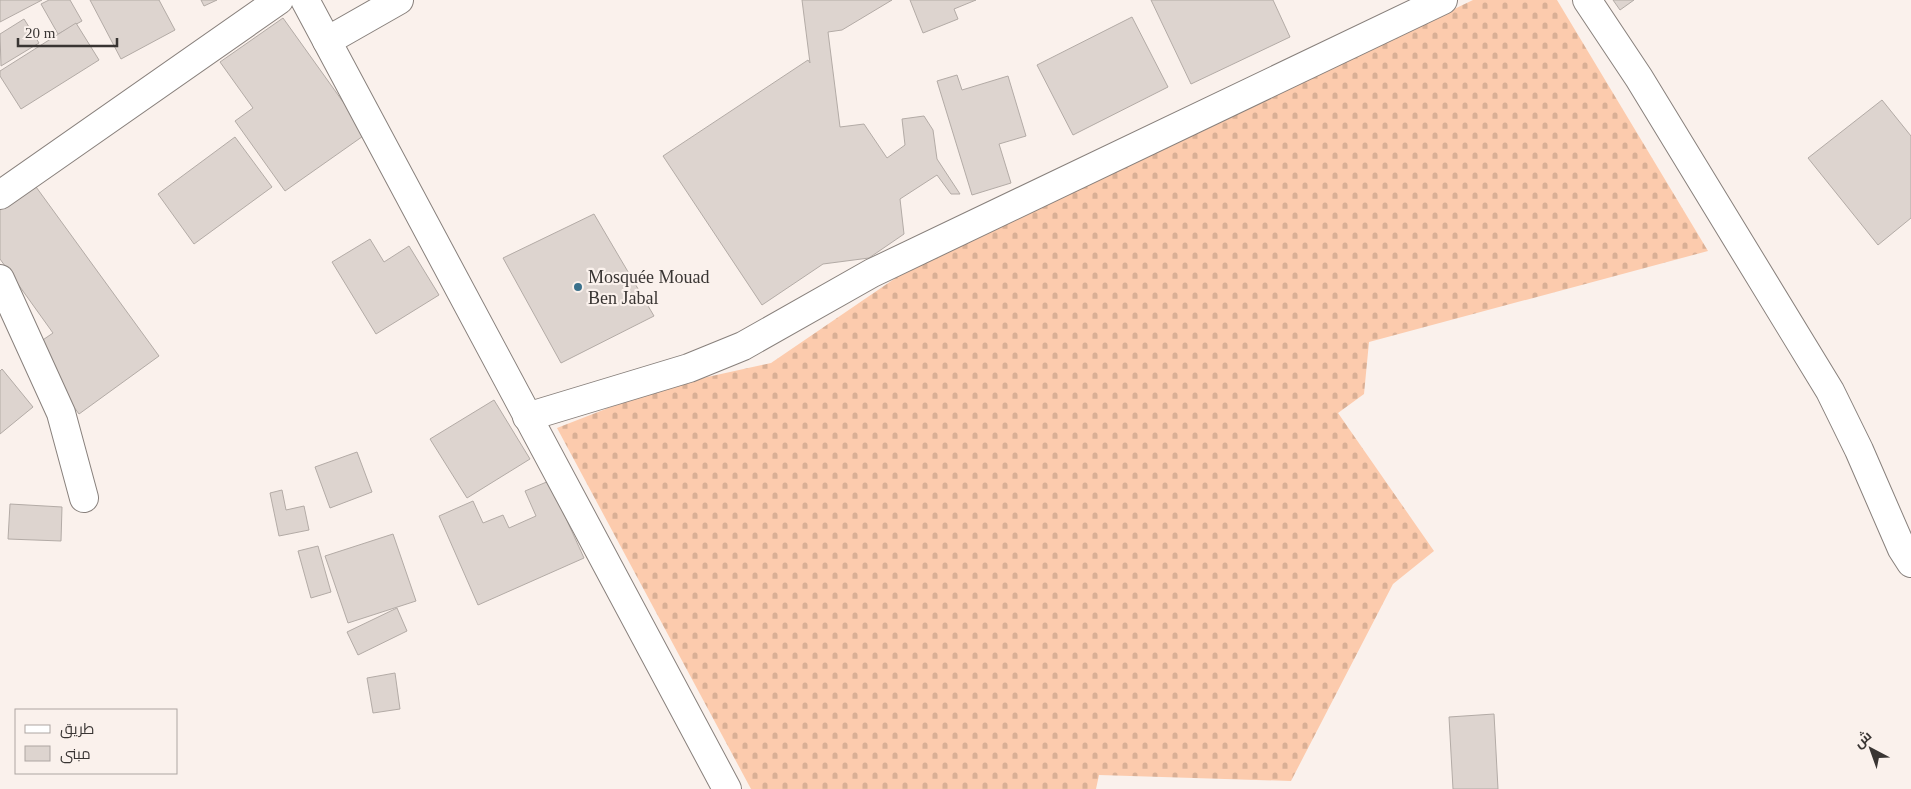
<svg xmlns="http://www.w3.org/2000/svg" width="1911" height="789" font-family="'Times New Roman',Cairo,serif">
<style>
.cemetery{fill:url(#cemetery-stones)}
.building{fill:#ddd4cf;stroke:#b3aba6}
.lines{fill:none;stroke-linecap:round;stroke-linejoin:round}
.minor-casing{stroke:#88807c;stroke-width:30}
.minor{stroke:#fff;stroke-width:28}
.poi-dot{fill:#3a708b;stroke:#faf1ec;stroke-width:2}
.labels{text-anchor:middle;dominant-baseline:central;stroke-width:4.5;stroke-linejoin:round;paint-order:stroke}
.poi-label{font-size:18px;fill:#393533;stroke:#faf1ec;text-anchor:start}
</style>
<defs>
<pattern id="cemetery-stones" width="16" height="16" patternUnits="userSpaceOnUse" patternTransform="scale(1.25)"><rect width="16" height="16" fill="#fccbad"/><path d="M2 7V4a2 2 0 0 1 4 0v3zM10 15v-3a2 2 0 0 1 4 0v3z" fill="#d9af95"/></pattern>
</defs>
<rect width="100%" height="100%" fill="#faf1ec"/>
<polygon class="cemetery" points="1473,0 1557,0 1708,251 1369,342 1364,394 1338,413 1434,551 1393,584 1291,781 1099,775 1096,789 751,789 557,428 662,387 771,363 900,275"/>
<g class="building">
<polygon points="0,0 42,0 0,22"/>
<polygon points="49,0 70,0 82,21 58,34 41,4"/>
<polygon points="90,0 159,0 175,30 121,59"/>
<polygon points="201,0 217,0 204,6"/>
<polygon points="802,0 892,0 842,30 828,32 840,127 864,124 887,158 905,145 902,119 924,116 933,130 937,159 960,194 951,194 937,175 900,199 904,234 869,258 823,264 762,305 663,156 808,60 810,63"/>
<polygon points="910,0 976,0 954,9 958,19 923,33"/>
<polygon points="1151,0 1273,0 1290,37 1191,84"/>
<polygon points="1613,0 1634,0 1620,10"/>
<polygon points="1132,17 1168,87 1073,135 1037,65"/>
<polygon points="283,18 366,134 285,191 235,121 253,108 220,62"/>
<polygon points="24,19 39,43 1,66 0,34"/>
<polygon points="76,23 99,60 21,109 0,76 0,71"/>
<polygon points="957,75 962,90 1008,76 1026,136 999,144 1011,183 972,195 937,81"/>
<polygon points="1882,100 1911,136 1911,218 1878,245 1808,158"/>
<polygon points="235,137 272,187 194,244 158,194"/>
<polygon points="31,180 159,356 79,414 31,348 53,333 0,259 0,202"/>
<polygon points="594,214 654,316 561,363 503,258"/>
<polygon points="370,239 384,262 409,246 439,295 376,334 332,262"/>
<polygon points="2,369 33,407 0,434 0,371"/>
<polygon points="494,400 530,459 467,498 430,439"/>
<polygon points="357,452 372,492 330,508 315,467"/>
<polygon points="549,481 584,558 478,605 439,516 473,501 483,523 503,515 509,528 536,516 525,491"/>
<polygon points="282,490 286,510 304,506 309,530 279,536 270,493"/>
<polygon points="10,504 62,507 61,541 8,539"/>
<polygon points="393,534 416,601 348,623 325,556"/>
<polygon points="318,546 331,592 311,598 298,551"/>
<polygon points="397,608 407,631 358,655 347,632"/>
<polygon points="395,673 400,709 373,713 367,678"/>
<polygon points="1494,714 1498,789 1453,789 1449,717"/>
</g>
<g class="lines">
<defs>
<g id="minor">
<polyline points="305,0 727,789"/>
<polyline points="1587,0 1639,78 1830,391 1859,450 1902,549 1911,563"/>
<polyline points="327,41 399,0"/>
<polyline points="0,195 279,0"/>
<polyline points="0,279 61,413 84,498"/>
<polyline points="527,417 689,368 743,346 872,273 1443,0"/>
</g>
</defs>
<use href="#minor" class="minor-casing"/>
<use href="#minor" class="minor"/>
</g>
<circle class="poi-dot" cx="578" cy="287" r="5"/>
<g class="labels">
<g class="poi-label">
<text x="588" y="277">Mosquée Mouad<tspan x="588" dy="21">Ben Jabal</tspan></text>
</g>
</g>
<rect x="15" y="709" width="162" height="65" fill="#faf1ec" stroke="#ada6a2"/>
<rect x="25" y="725" width="25" height="8" fill="#ffffff" stroke="#ada6a2"/>
<text x="60" y="734" font-size="15" fill="#393533">طريق</text>
<rect x="25" y="746" width="25" height="15" fill="#ddd4cf" stroke="#ada6a2"/>
<text x="60" y="759" font-size="15" fill="#393533">مبنى</text>
<g transform="translate(1871 749) rotate(319)" stroke="#faf1ec" stroke-width="4" paint-order="stroke">
<path d="M0-4L9 19L0 12L-9 19Z" fill="#393533"/>
<text y="-8" font-size="14" font-weight="bold" text-anchor="middle" fill="#393533">ش</text>
</g>
<path d="M18 38v8h99v-8" fill="none" stroke="#393533" stroke-width="2.5"/>
<text x="25" y="38" font-size="15" fill="#393533" stroke="#faf1ec" stroke-width="4" paint-order="stroke">20 m</text>
</svg>
